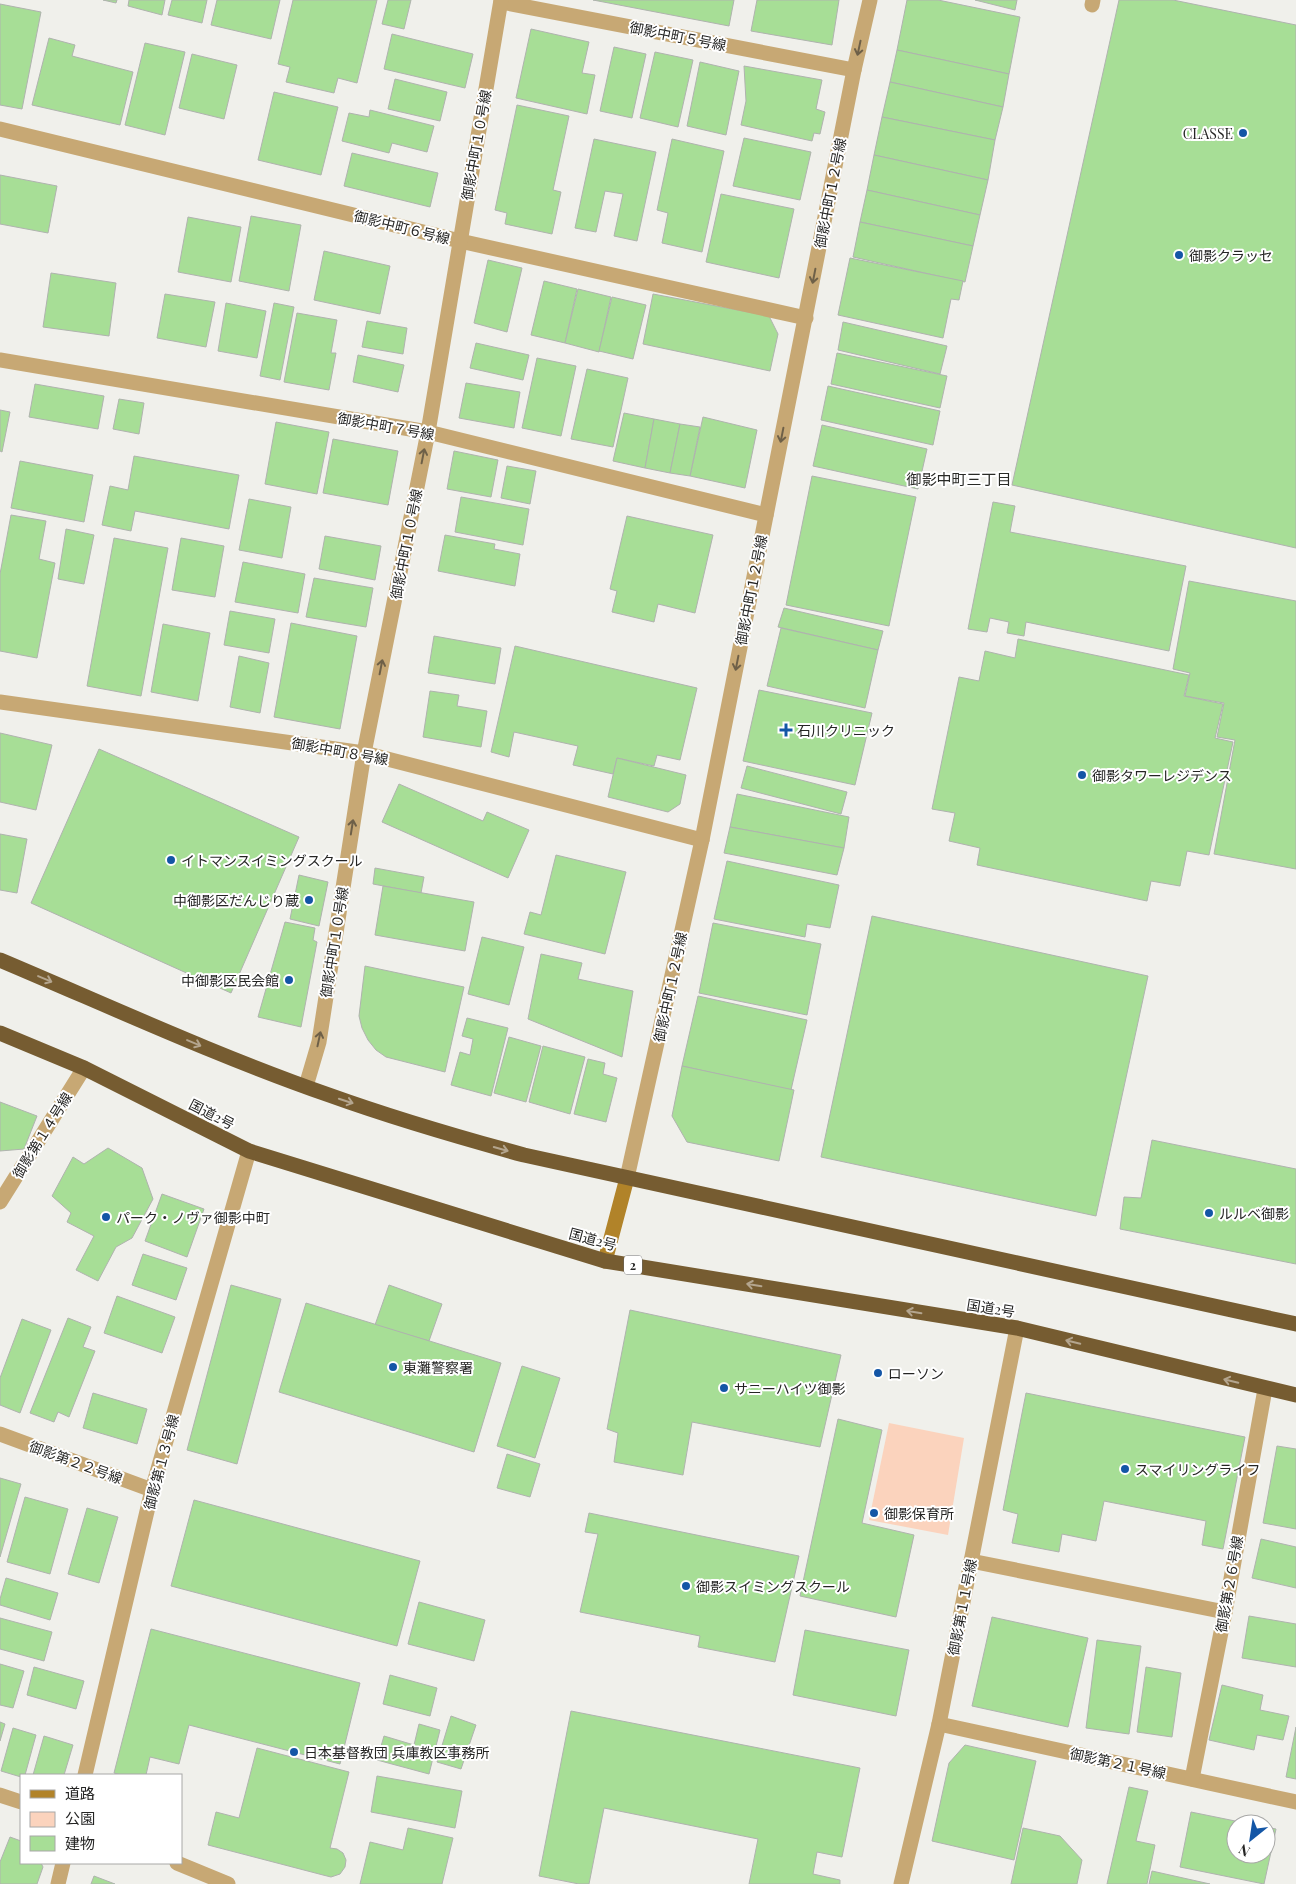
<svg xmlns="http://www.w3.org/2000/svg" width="1296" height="1884" font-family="'Playfair Display','Noto Sans JP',serif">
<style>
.green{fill:#fbd3bd}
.building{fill:#a7de96;stroke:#afb3ae}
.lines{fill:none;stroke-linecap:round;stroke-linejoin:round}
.lane{stroke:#c7a874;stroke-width:15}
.street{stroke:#c7a874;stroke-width:15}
.secondary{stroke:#b18329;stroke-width:15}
.highway{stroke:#765c31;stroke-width:15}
.oneway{stroke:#6e6048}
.oneway2{stroke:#b4a58e}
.poi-dot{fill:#1456a6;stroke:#fff;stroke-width:2}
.labels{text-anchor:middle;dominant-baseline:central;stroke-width:4;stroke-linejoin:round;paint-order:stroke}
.shield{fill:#fff;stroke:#666;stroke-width:1}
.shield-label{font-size:12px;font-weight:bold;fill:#252524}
.street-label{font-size:14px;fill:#252524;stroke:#fff}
.poi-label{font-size:14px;fill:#252524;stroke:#fff;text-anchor:start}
.neighbourhood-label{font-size:15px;fill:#292a26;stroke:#fff}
</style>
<rect width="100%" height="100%" fill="#f0f0eb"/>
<polygon class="green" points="889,1423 964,1438 948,1535 869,1520"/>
<g class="building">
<polygon points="103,0 117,0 116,3"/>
<polygon points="129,0 165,0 162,15 128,6"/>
<polygon points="172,0 207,0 202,23 168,15"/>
<polygon points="217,0 280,0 271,39 211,25"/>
<polygon points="293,0 377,0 357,83 338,78 334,93 286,82 290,67 278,64"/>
<polygon points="388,0 411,0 404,29 382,24"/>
<polygon points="593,0 734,0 729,26"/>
<polygon points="757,0 839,0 832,45 751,31"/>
<polygon points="907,0 938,0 1020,17 1009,74 897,50"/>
<polygon points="975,0 1017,0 1015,10"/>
<polygon points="1119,0 1173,0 1296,25 1296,548 1012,485"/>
<polygon points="0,4 41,12 22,109 0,105"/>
<polygon points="531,29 589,42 582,73 595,75 587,114 516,98"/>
<polygon points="392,34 473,54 465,88 384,69"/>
<polygon points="49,38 75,45 72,56 133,72 120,125 32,105"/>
<polygon points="145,43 185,52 165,135 125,125"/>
<polygon points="614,47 646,54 632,118 600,111"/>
<polygon points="897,50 1009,74 1003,107 890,82"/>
<polygon points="655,52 693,60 678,127 640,118"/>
<polygon points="192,54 237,65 224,119 179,108"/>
<polygon points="700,62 739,71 726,135 687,126"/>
<polygon points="744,66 822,80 816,109 825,112 820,134 814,133 812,141 741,125 746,101"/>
<polygon points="395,79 447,92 440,121 388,109"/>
<polygon points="890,82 1003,107 995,140 882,117"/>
<polygon points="274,92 338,107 321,175 258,160"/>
<polygon points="517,105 569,116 553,190 561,192 552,234 505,224 507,213 495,210"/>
<polygon points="370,110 434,126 427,152 392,143 389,153 342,141 349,113 369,117"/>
<polygon points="882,117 995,140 988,180 874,155"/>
<polygon points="744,138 811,152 800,200 733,186"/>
<polygon points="594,139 656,152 637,241 614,236 623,194 605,191 596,232 575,228"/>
<polygon points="672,139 724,151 702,252 662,243 668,213 657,210"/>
<polygon points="352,153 438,173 430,207 344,186"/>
<polygon points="874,155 988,180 980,215 867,190"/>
<polygon points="0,175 57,186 48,233 0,224"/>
<polygon points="867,190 980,215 973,246 860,222"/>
<polygon points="721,194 794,209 779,278 706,262"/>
<polygon points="251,216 301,225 289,291 239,281"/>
<polygon points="188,217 241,227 231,282 178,272"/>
<polygon points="860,222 973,246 965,282 853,257"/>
<polygon points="324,251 390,266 380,314 314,300"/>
<polygon points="850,258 963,281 959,300 951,299 943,338 838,315"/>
<polygon points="488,260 522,268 507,332 474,323"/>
<polygon points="51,273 116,283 109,336 43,327"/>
<polygon points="544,281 577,289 565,343 531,335"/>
<polygon points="578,289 611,297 599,352 565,343"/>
<polygon points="165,294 215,302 206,347 157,338"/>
<polygon points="653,294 769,316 778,334 770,371 643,344"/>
<polygon points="612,297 646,305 633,359 599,351"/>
<polygon points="226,303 266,311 257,358 218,351"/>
<polygon points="274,303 294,307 280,380 260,376"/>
<polygon points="297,313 337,320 331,353 336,353 329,390 284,382"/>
<polygon points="367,321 407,328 403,354 362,347"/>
<polygon points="843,322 947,346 940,374 838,350"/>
<polygon points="476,343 529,355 523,380 470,368"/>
<polygon points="837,353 947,376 940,408 831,384"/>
<polygon points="358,355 404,365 398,392 353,382"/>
<polygon points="537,358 576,366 561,436 522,428"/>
<polygon points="587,369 628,378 613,447 571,439"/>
<polygon points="466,383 520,392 514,428 459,418"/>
<polygon points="35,384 104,396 98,429 29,417"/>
<polygon points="828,386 940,411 933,445 821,420"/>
<polygon points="119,399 144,403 139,434 113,429"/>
<polygon points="0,410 10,412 2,452 0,451"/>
<polygon points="624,413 654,419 645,468 613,461"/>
<polygon points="703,417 757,430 745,488 690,476"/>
<polygon points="654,419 680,424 670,473 645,468"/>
<polygon points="276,422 329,432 317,494 265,484"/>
<polygon points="680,424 700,427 690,476 670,473"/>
<polygon points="822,425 927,449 918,489 813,466"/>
<polygon points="333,439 398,451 388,505 323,493"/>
<polygon points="454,451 498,460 491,497 447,489"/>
<polygon points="134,456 239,475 229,529 135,511 131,531 102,525 110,486 128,490"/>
<polygon points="20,461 93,475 84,522 11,508"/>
<polygon points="507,466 536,471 530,504 501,498"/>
<polygon points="812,476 916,497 889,626 786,605"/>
<polygon points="461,497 529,509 523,545 455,532"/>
<polygon points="249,499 291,507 282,558 239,550"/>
<polygon points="993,502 1015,506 1010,532 1186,566 1169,651 1026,622 1024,636 1007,633 1009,622 990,618 987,632 968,629"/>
<polygon points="11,515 46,521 39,559 55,563 37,658 0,651 0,574"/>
<polygon points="627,516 713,535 695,613 658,604 654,622 612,612 617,591 610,589"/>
<polygon points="66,529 94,535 84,584 58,579"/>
<polygon points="445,535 495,544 494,549 520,554 515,586 438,571"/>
<polygon points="325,536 381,546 375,580 319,569"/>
<polygon points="114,538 168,548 141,696 87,686"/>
<polygon points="181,538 224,546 215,597 172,590"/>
<polygon points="243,562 305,574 298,613 235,602"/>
<polygon points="314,578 373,588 366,627 306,617"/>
<polygon points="1189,581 1296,601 1296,869 1214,854 1235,740 1217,737 1224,703 1185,696 1190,673 1173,669"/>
<polygon points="784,608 883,631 878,650 778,627"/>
<polygon points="230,611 275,619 269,653 224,645"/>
<polygon points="291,623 357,636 340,729 274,717"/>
<polygon points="163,624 210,633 198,701 151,692"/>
<polygon points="781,628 878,650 865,708 767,686"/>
<polygon points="434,636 501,648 495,684 428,673"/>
<polygon points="1018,639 1189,675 1184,696 1223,704 1215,738 1233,742 1209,855 1187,851 1180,886 1151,881 1147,901 977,865 980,848 949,841 955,813 932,809 959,677 979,681 985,651 1015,658"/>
<polygon points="515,646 697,688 680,760 657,755 654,766 617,758 613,774 573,765 578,746 514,732 509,757 491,752"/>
<polygon points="239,656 269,663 260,713 230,707"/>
<polygon points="759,690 872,713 855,785 743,761"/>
<polygon points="430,691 459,695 457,706 487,711 481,747 423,737"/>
<polygon points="0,733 52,745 36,810 0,802"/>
<polygon points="99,749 299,837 231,993 31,903"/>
<polygon points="617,758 686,775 680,804 668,812 608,797"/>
<polygon points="747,766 847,792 841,814 741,788"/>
<polygon points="399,784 483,821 487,812 529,830 508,878 382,822"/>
<polygon points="737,794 849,817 844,848 730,827"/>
<polygon points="730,827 844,848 837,875 724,853"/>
<polygon points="0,834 27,839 17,893 0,890"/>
<polygon points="556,855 626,872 605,954 524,934 530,912 541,915"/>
<polygon points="727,861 839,885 830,928 807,924 805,937 714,919"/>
<polygon points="375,868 424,877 421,893 373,884"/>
<polygon points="299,875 328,882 319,926 290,919"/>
<polygon points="383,886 474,902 465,951 375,935"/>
<polygon points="872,916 1148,976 1096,1216 821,1157"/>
<polygon points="285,922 315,928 313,940 317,942 301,1027 258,1017"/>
<polygon points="713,923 821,944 807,1015 699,993"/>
<polygon points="482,937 524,947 509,1005 468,994"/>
<polygon points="541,954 582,963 578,979 633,991 622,1057 528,1019"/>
<polygon points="365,966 464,987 445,1072 386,1057 376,1050 368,1040 362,1028 359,1016"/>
<polygon points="698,996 807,1020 791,1090 682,1066"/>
<polygon points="467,1018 508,1028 491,1096 451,1085 460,1052 470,1055 473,1039 462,1036"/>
<polygon points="509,1037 541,1046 526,1102 494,1093"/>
<polygon points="543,1046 585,1057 570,1114 529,1102"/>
<polygon points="588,1059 605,1063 603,1074 617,1078 606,1122 574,1114"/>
<polygon points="682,1066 794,1090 779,1161 687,1142 672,1116"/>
<polygon points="0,1102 37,1116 24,1149 0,1151"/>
<polygon points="1152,1140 1296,1169 1296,1264 1120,1229 1124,1197 1141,1198"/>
<polygon points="108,1148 142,1168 153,1199 132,1238 116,1247 98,1281 76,1270 94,1236 67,1222 71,1213 52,1196 73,1157 84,1164"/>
<polygon points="162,1194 204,1209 187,1257 145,1241"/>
<polygon points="143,1254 187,1268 176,1300 132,1285"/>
<polygon points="231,1285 281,1299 237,1464 187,1450"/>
<polygon points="389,1285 442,1304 429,1341 375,1325"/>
<polygon points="117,1296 175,1317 162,1353 104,1333"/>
<polygon points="306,1303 501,1363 474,1452 279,1392"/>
<polygon points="630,1310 841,1355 820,1447 692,1422 683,1475 614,1462 618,1433 607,1429"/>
<polygon points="68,1318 91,1327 83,1347 95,1351 69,1417 58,1412 54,1422 30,1413"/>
<polygon points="22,1319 51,1330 20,1413 0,1405 0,1378"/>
<polygon points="522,1366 560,1378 535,1458 497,1446"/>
<polygon points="93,1393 147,1409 137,1444 83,1428"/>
<polygon points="1026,1393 1245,1437 1223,1549 1202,1545 1206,1521 1104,1501 1096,1541 1062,1534 1059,1552 1012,1543 1018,1514 1003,1510"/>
<polygon points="838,1419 882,1430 862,1523 914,1535 896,1617 800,1596"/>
<polygon points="1277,1446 1296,1449 1296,1529 1263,1523"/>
<polygon points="507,1454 540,1464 530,1497 497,1488"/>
<polygon points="0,1478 21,1484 0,1557"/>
<polygon points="25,1497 68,1509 50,1574 7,1562"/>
<polygon points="194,1500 420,1561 397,1646 171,1586"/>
<polygon points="87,1508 118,1517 99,1583 68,1574"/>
<polygon points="589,1513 799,1556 775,1662 698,1647 700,1636 580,1612 598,1534 585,1532"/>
<polygon points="1261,1539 1296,1547 1296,1588 1252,1578"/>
<polygon points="6,1578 58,1593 50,1620 0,1605 0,1599"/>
<polygon points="419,1602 485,1620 474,1661 408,1644"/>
<polygon points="1249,1616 1296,1624 1296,1667 1242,1658"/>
<polygon points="992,1617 1088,1638 1068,1727 972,1706"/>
<polygon points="0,1618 52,1632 44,1661 0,1649"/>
<polygon points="151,1629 360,1683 340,1764 189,1725 179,1764 150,1757 146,1775 122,1775 114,1773"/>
<polygon points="805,1630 909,1650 896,1716 793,1695"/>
<polygon points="1097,1640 1141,1646 1129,1734 1086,1728"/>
<polygon points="0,1664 24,1671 13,1708 0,1705"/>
<polygon points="34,1667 84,1681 76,1709 27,1695"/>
<polygon points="1146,1667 1181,1673 1172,1737 1137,1732"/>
<polygon points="390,1675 437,1688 430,1716 383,1704"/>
<polygon points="1222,1685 1263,1695 1260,1710 1289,1716 1283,1740 1257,1735 1254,1750 1209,1740"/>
<polygon points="571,1711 860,1768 842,1857 817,1852 813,1874 840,1880 840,1884 749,1884 758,1839 604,1808 589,1884 579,1884 539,1876"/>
<polygon points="451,1716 476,1725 461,1769 437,1762"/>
<polygon points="0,1722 5,1724 0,1741"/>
<polygon points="419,1724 440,1730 429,1774 377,1760 384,1736 414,1745"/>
<polygon points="1296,1727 1296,1779 1286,1777"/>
<polygon points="13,1728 36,1735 25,1775 21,1775 21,1777 1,1771"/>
<polygon points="44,1736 73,1745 64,1775 33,1775"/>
<polygon points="965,1745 1036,1761 1014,1860 932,1841 949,1763"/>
<polygon points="257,1748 349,1772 330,1848 337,1849 343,1853 346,1860 345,1867 340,1874 331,1877 323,1875 208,1845 216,1812 239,1818"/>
<polygon points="377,1776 462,1791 455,1828 371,1812"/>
<polygon points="1129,1787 1148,1791 1136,1841 1155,1845 1147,1884 1107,1884"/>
<polygon points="1191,1812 1250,1824 1236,1824 1236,1854 1266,1854 1266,1827 1276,1829 1264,1884 1180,1867"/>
<polygon points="408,1828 453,1838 442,1884 360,1884 370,1842 403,1850"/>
<polygon points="1023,1828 1060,1836 1082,1860 1077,1884 1011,1884"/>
<polygon points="10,1837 21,1841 21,1863 41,1863 43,1867 37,1884 0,1884 0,1862"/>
<polygon points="1152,1871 1210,1884 1149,1884"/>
<polygon points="94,1876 115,1884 91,1884"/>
</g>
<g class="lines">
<polyline class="lane" points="971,1561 1225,1612"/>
<g class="street">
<polyline points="501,2 854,70"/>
<polyline points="1092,5 1093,0"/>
<polyline points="0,129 460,241 806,318"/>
<polyline points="0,360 428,432 766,515"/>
<polyline points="0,702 364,753 702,840"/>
<polyline points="306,1086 319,1042 364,753 428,432 501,0"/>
<polyline points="627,1178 702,840 854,70 870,0"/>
<polyline points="0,1202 84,1068"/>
<polyline points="0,1434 152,1490"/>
<polyline points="939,1724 1296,1802"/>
<polyline points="85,1775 152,1490 249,1151"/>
<polyline points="1192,1779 1225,1612 1265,1389"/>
<polyline points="0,1795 21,1802"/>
<polyline points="177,1863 228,1884"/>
<polyline points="58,1884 63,1863"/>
<polyline points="901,1884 939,1724 1017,1328"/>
</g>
<polyline class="secondary" points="605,1261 627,1178"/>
<g class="highway">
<path d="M0 960C109 1006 217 1056 329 1095 393 1118 458 1137 524 1155L1296 1324"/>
<polyline points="0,1033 84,1068 249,1151 605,1261 1017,1328 1296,1395"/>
</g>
</g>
<defs><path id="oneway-shaft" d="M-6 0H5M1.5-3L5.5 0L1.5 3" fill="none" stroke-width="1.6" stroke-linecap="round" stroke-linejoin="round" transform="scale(1.25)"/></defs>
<g class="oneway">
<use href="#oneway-shaft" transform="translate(859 48) rotate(102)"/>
<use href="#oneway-shaft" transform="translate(814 276) rotate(101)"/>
<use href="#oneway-shaft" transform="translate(782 435) rotate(101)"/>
<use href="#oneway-shaft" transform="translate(423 456) rotate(-79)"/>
<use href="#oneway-shaft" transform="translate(737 663) rotate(101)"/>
<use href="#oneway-shaft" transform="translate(381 667) rotate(-79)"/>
<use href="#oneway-shaft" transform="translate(352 827) rotate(-81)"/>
<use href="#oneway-shaft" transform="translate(319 1039) rotate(-78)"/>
</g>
<g class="oneway2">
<use href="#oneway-shaft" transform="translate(45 979) rotate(23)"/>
<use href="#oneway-shaft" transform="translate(194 1043) rotate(23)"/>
<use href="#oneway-shaft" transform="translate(346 1101) rotate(18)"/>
<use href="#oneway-shaft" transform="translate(501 1149) rotate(16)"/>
<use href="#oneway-shaft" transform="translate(754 1285) rotate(-171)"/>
<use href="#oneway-shaft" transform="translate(914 1312) rotate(-171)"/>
<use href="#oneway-shaft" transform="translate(1073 1342) rotate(-166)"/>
<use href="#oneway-shaft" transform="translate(1231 1381) rotate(-166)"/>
</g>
<g class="poi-dot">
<circle cx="1243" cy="133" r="5"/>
<circle cx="1179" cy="255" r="5"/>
<path d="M783.5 722.5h5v5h5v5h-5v5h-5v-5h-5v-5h5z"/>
<circle cx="1082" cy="775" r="5"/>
<circle cx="171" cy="860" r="5"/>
<circle cx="309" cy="900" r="5"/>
<circle cx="289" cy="980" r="5"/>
<circle cx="1209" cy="1213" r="5"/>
<circle cx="106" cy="1217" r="5"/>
<circle cx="393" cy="1367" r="5"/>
<circle cx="878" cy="1373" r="5"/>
<circle cx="724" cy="1388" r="5"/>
<circle cx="1125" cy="1469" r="5"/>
<circle cx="874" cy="1513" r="5"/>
<circle cx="686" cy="1586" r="5"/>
<circle cx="294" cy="1752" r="5"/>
</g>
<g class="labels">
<rect class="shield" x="624" y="1255.5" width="18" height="19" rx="4"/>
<g class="shield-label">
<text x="633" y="1265">2</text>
</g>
<g class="street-label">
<text transform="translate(678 36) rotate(11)">御影中町５号線</text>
<text transform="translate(476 145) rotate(-80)">御影中町１０号線</text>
<text transform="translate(830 193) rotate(-79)">御影中町１２号線</text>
<text transform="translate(402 227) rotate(14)">御影中町６号線</text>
<text transform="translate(386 426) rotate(10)">御影中町７号線</text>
<text transform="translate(406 544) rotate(-79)">御影中町１０号線</text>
<text transform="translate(751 590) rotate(-79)">御影中町１２号線</text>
<text transform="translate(340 751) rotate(10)">御影中町８号線</text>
<text transform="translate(334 942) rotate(-81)">御影中町１０号線</text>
<text transform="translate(670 987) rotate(-78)">御影中町１２号線</text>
<text transform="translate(212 1114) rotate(27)">国道2号</text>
<text transform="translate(42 1135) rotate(-58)">御影第１４号線</text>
<text transform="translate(593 1239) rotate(15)">国道2号</text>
<text transform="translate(991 1308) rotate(9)">国道2号</text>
<text transform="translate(76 1462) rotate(20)">御影第２２号線</text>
<text transform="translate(161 1462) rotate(-75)">御影第１３号線</text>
<text transform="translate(1229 1584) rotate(-80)">御影第２６号線</text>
<text transform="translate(962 1607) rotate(-79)">御影第１１号線</text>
<text transform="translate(1118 1763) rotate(12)">御影第２１号線</text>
</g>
<g class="poi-label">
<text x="1233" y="133" text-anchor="end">CLASSE</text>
<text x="1189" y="255">御影クラッセ</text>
<text x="797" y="730">石川クリニック</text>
<text x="1092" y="775">御影タワーレジデンス</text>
<text x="181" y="860">イトマンスイミングスクール</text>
<text x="299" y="900" text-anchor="end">中御影区だんじり蔵</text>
<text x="279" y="980" text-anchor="end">中御影区民会館</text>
<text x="1219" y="1213">ルルベ御影</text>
<text x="116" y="1217">パーク・ノヴァ御影中町</text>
<text x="403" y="1367">東灘警察署</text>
<text x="888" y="1373">ローソン</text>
<text x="734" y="1388">サニーハイツ御影</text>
<text x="1135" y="1469">スマイリングライフ</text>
<text x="884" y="1513">御影保育所</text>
<text x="696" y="1586">御影スイミングスクール</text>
<text x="304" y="1752">日本基督教団 兵庫教区事務所</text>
</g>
<g class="neighbourhood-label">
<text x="959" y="479">御影中町三丁目</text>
</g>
</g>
<rect x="20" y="1774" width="162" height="90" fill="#ffffff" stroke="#a8a8a7"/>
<rect x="30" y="1790" width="25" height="8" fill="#b18329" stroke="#a8a8a7"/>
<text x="65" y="1799" font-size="15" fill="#252524">道路</text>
<rect x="30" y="1812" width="25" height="15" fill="#fbd3bd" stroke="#a8a8a7"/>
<text x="65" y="1824" font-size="15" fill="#252524">公園</text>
<rect x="30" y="1836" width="25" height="15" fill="#a7de96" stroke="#a8a8a7"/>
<text x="65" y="1849" font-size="15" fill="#252524">建物</text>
<g transform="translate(1251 1839) rotate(210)"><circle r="24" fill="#ffffff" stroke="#a8a8a7"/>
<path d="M0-4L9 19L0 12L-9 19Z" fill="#1456a6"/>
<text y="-8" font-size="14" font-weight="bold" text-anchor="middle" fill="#252524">N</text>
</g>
</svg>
